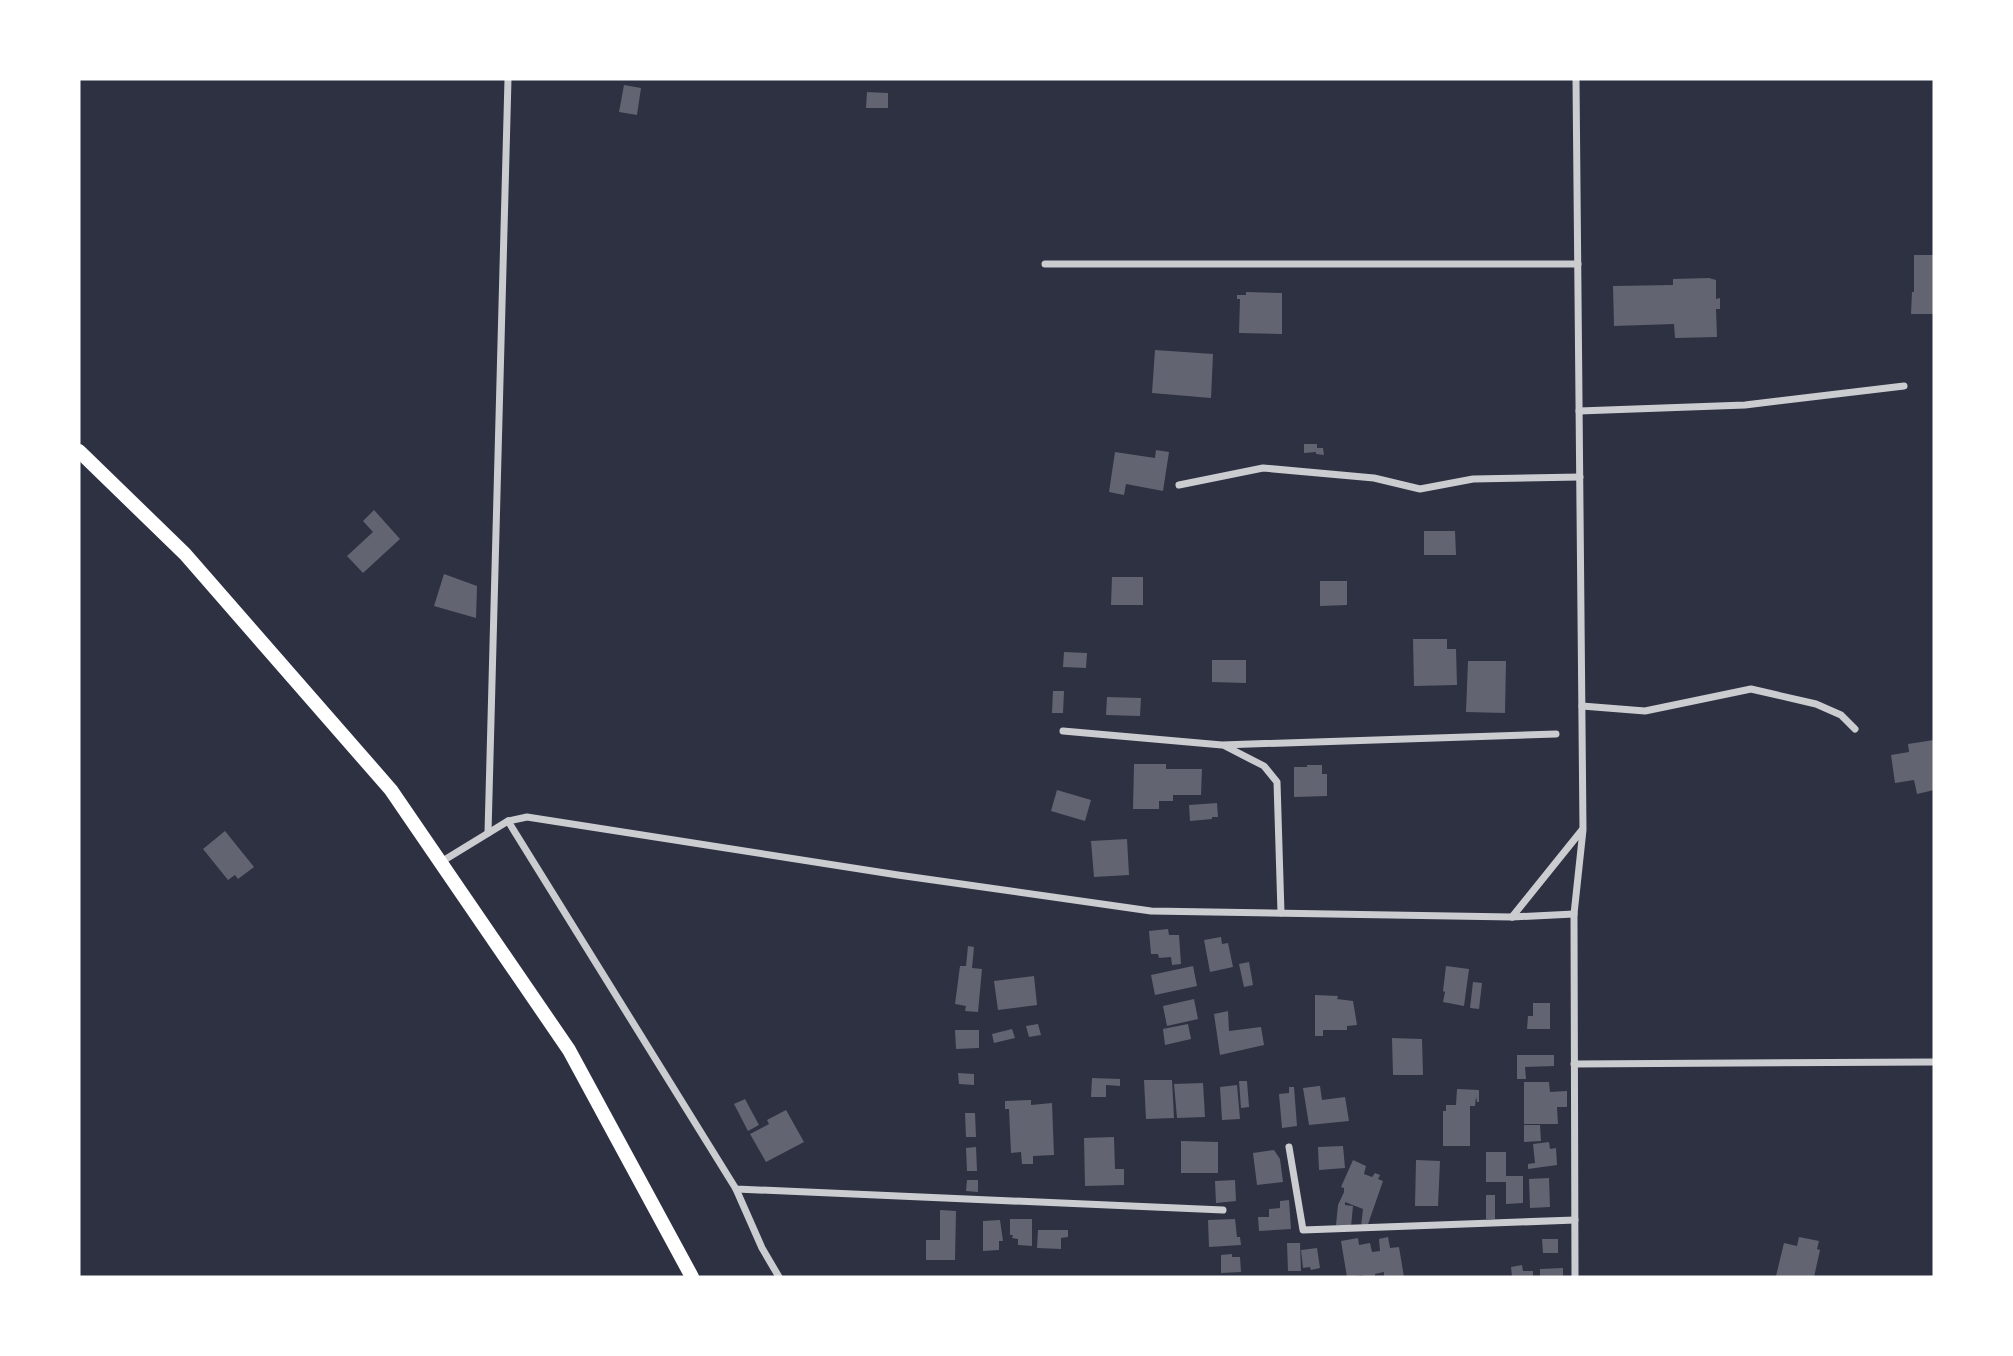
<svg xmlns="http://www.w3.org/2000/svg" width="2013" height="1356" font-family="Helvetica,sans-serif">
<style>
.building{fill:#626471}
.lines{fill:none;stroke-linecap:round;stroke-linejoin:round}
.minor{stroke:#caccd0;stroke-width:7}
.primary{stroke:#fff;stroke-width:14}
</style>
<rect width="100%" height="100%" fill="#2d3142"/>
<g class="building">
<polygon points="624,85 641,88 637,115 619,112"/>
<polygon points="867,92 888,93 888,108 866,108"/>
<polygon points="1914,255 1934,255 1934,314 1911,314 1912,292 1914,292"/>
<polygon points="1709,278 1716,280 1716,299 1720,298 1720,309 1716,309 1717,337 1675,338 1674,324 1614,326 1613,286 1673,285 1673,279"/>
<polygon points="1246,292 1282,293 1282,334 1239,333 1240,299 1237,299 1237,295 1246,295"/>
<polygon points="1155,350 1213,354 1211,398 1152,393"/>
<polygon points="1304,444 1317,444 1317,448 1323,448 1324,455 1316,454 1316,452 1304,453"/>
<polygon points="1156,450 1169,452 1163,491 1126,484 1124,495 1109,492 1115,452 1155,458"/>
<polygon points="374,510 400,539 363,573 347,556 373,532 363,521"/>
<polygon points="1424,531 1455,531 1456,555 1424,555"/>
<polygon points="444,574 477,586 476,618 434,606"/>
<polygon points="1112,577 1143,577 1143,605 1111,605"/>
<polygon points="1320,581 1347,581 1347,605 1320,606"/>
<polygon points="1413,639 1447,639 1447,649 1456,649 1457,685 1414,686"/>
<polygon points="1064,652 1087,653 1086,668 1063,667"/>
<polygon points="1212,660 1246,660 1246,683 1212,682"/>
<polygon points="1468,661 1506,661 1505,713 1466,712"/>
<polygon points="1053,691 1064,691 1063,713 1052,713"/>
<polygon points="1107,697 1141,698 1140,716 1106,715"/>
<polygon points="1934,740 1934,790 1917,794 1914,780 1895,783 1891,755 1909,752 1908,744"/>
<polygon points="1134,764 1166,764 1166,769 1202,769 1201,795 1173,795 1173,801 1159,801 1159,809 1133,809"/>
<polygon points="1307,765 1322,765 1322,774 1327,774 1327,796 1294,797 1294,767 1307,767"/>
<polygon points="1057,790 1091,800 1085,821 1051,811"/>
<polygon points="1217,803 1218,817 1212,817 1212,819 1190,821 1189,805"/>
<polygon points="225,831 254,867 238,879 235,875 228,880 203,849"/>
<polygon points="1127,839 1129,875 1094,877 1091,841"/>
<polygon points="1168,929 1169,935 1179,935 1181,964 1172,965 1171,957 1159,958 1158,954 1151,954 1149,931"/>
<polygon points="1221,937 1222,944 1228,943 1233,967 1210,972 1204,940"/>
<polygon points="968,946 974,947 972,968 982,969 978,1012 965,1011 966,1006 955,1004 960,966 966,966"/>
<polygon points="1249,962 1253,985 1244,987 1239,964"/>
<polygon points="1193,966 1197,986 1155,995 1151,975"/>
<polygon points="1446,966 1469,969 1464,1006 1443,1002 1445,992 1443,991"/>
<polygon points="1034,976 1037,1005 998,1010 994,981"/>
<polygon points="1473,982 1482,983 1479,1009 1470,1008"/>
<polygon points="1315,995 1338,996 1337,999 1353,1001 1357,1025 1347,1026 1347,1030 1323,1030 1323,1036 1315,1036"/>
<polygon points="1194,999 1198,1019 1167,1026 1163,1006"/>
<polygon points="1533,1003 1550,1003 1550,1029 1527,1029 1528,1016 1533,1016"/>
<polygon points="1228,1011 1229,1031 1261,1027 1264,1045 1220,1055 1214,1014"/>
<polygon points="1038,1024 1041,1035 1029,1037 1026,1026"/>
<polygon points="1188,1024 1191,1039 1165,1045 1163,1029"/>
<polygon points="1012,1029 1015,1038 994,1043 992,1034"/>
<polygon points="955,1030 979,1030 979,1048 956,1049"/>
<polygon points="1392,1038 1422,1039 1423,1075 1393,1075"/>
<polygon points="1517,1055 1554,1055 1554,1066 1525,1067 1526,1079 1517,1079"/>
<polygon points="958,1073 974,1074 974,1085 959,1084"/>
<polygon points="1092,1078 1120,1079 1120,1086 1106,1085 1106,1097 1091,1097"/>
<polygon points="1144,1080 1172,1080 1174,1118 1146,1119"/>
<polygon points="1239,1081 1247,1081 1249,1107 1241,1108"/>
<polygon points="1524,1082 1549,1082 1550,1092 1567,1091 1567,1107 1557,1107 1558,1124 1524,1124"/>
<polygon points="1203,1083 1205,1117 1177,1118 1174,1084"/>
<polygon points="1237,1085 1240,1119 1222,1120 1220,1087"/>
<polygon points="1319,1086 1320,1086 1322,1100 1345,1097 1349,1121 1309,1125 1303,1088"/>
<polygon points="1289,1087 1294,1087 1297,1126 1282,1128 1279,1094 1289,1093"/>
<polygon points="1457,1089 1479,1090 1479,1102 1477,1102 1476,1097 1475,1106 1470,1106 1470,1146 1443,1146 1443,1111 1446,1111 1446,1105 1456,1105"/>
<polygon points="745,1099 759,1125 748,1131 734,1104"/>
<polygon points="1031,1100 1031,1105 1052,1103 1054,1155 1033,1156 1033,1164 1022,1164 1021,1152 1011,1153 1009,1109 1005,1109 1005,1101"/>
<polygon points="786,1110 804,1142 766,1162 750,1134 769,1124 767,1120"/>
<polygon points="965,1113 975,1113 976,1137 966,1137"/>
<polygon points="1524,1125 1540,1125 1541,1141 1524,1142"/>
<polygon points="1114,1137 1115,1169 1124,1169 1124,1185 1085,1186 1084,1138"/>
<polygon points="1181,1141 1218,1142 1218,1173 1181,1173"/>
<polygon points="1549,1142 1550,1149 1556,1148 1557,1165 1528,1169 1528,1164 1535,1163 1533,1144"/>
<polygon points="1343,1146 1345,1168 1319,1170 1318,1147"/>
<polygon points="976,1147 977,1171 967,1171 966,1148"/>
<polygon points="1274,1150 1280,1159 1283,1182 1257,1185 1253,1153"/>
<polygon points="1486,1152 1506,1152 1506,1176 1523,1176 1523,1203 1506,1204 1506,1182 1486,1182"/>
<polygon points="1353,1160 1366,1166 1364,1174 1372,1177 1375,1173 1380,1175 1378,1179 1383,1181 1367,1227 1361,1227 1363,1209 1345,1202 1345,1205 1353,1206 1351,1227 1336,1225 1338,1205 1344,1192 1344,1188 1341,1187"/>
<polygon points="1416,1160 1440,1161 1438,1206 1415,1206"/>
<polygon points="1549,1178 1550,1207 1530,1208 1529,1179"/>
<polygon points="967,1180 978,1180 978,1192 966,1191"/>
<polygon points="1235,1180 1236,1201 1216,1203 1215,1181"/>
<rect x="1486" y="1195" width="9" height="24"/>
<polygon points="1289,1200 1291,1229 1259,1231 1258,1217 1269,1217 1269,1209 1280,1208 1280,1201"/>
<polygon points="940,1210 956,1211 955,1260 926,1260 926,1240 940,1240"/>
<polygon points="1010,1219 1032,1219 1032,1246 1018,1245 1018,1239 1012,1238 1013,1235 1010,1235"/>
<polygon points="1235,1219 1237,1237 1240,1237 1241,1245 1209,1247 1208,1220"/>
<polygon points="1000,1220 1003,1241 999,1241 999,1250 983,1251 983,1221"/>
<polygon points="1038,1230 1068,1230 1068,1237 1061,1238 1061,1249 1037,1248"/>
<polygon points="1388,1237 1390,1248 1399,1247 1404,1277 1384,1277 1384,1272 1375,1274 1375,1277 1363,1277 1363,1275 1347,1277 1341,1241 1358,1238 1359,1245 1370,1243 1372,1252 1380,1251 1379,1239"/>
<polygon points="1799,1237 1819,1241 1817,1249 1820,1250 1814,1277 1776,1276 1784,1243 1797,1246"/>
<polygon points="1542,1239 1558,1239 1558,1253 1543,1253"/>
<polygon points="1287,1243 1300,1243 1301,1271 1288,1271"/>
<polygon points="1317,1248 1320,1268 1311,1270 1310,1267 1303,1268 1301,1250"/>
<polygon points="1232,1254 1232,1257 1240,1257 1241,1272 1221,1273 1221,1255"/>
<polygon points="1522,1265 1523,1271 1533,1271 1533,1277 1512,1277 1511,1267"/>
<polygon points="1563,1268 1563,1277 1540,1277 1540,1269"/>
</g>
<g class="lines">
<g class="minor">
<polyline points="1045,264 1578,264"/>
<polyline points="1579,411 1745,405 1904,386"/>
<polyline points="1179,485 1263,468 1374,478 1420,489 1473,479 1580,477"/>
<polyline points="1582,706 1645,711 1751,689 1816,704 1841,715 1855,729"/>
<polyline points="1063,731 1222,745 1556,734"/>
<polyline points="1225,746 1264,766 1277,782 1281,913"/>
<polyline points="508,821 736,1189 1223,1210"/>
<polyline points="488,833 508,79"/>
<polyline points="441,862 508,821 527,817 898,875 1151,911 1512,917 1574,914"/>
<polyline points="1512,917 1582,830"/>
<polyline points="1574,1064 1934,1062"/>
<polyline points="1289,1147 1303,1230 1575,1220"/>
<polyline points="736,1189 762,1248 779,1277"/>
<polyline points="1575,1277 1574,914 1583,830 1576,79"/>
</g>
<polyline class="primary" points="79,451 185,554 391,790 569,1050 692,1277"/>
</g>
<rect width="2013" height="1356" fill="none" stroke="#ffffff" stroke-width="161"/>
</svg>
